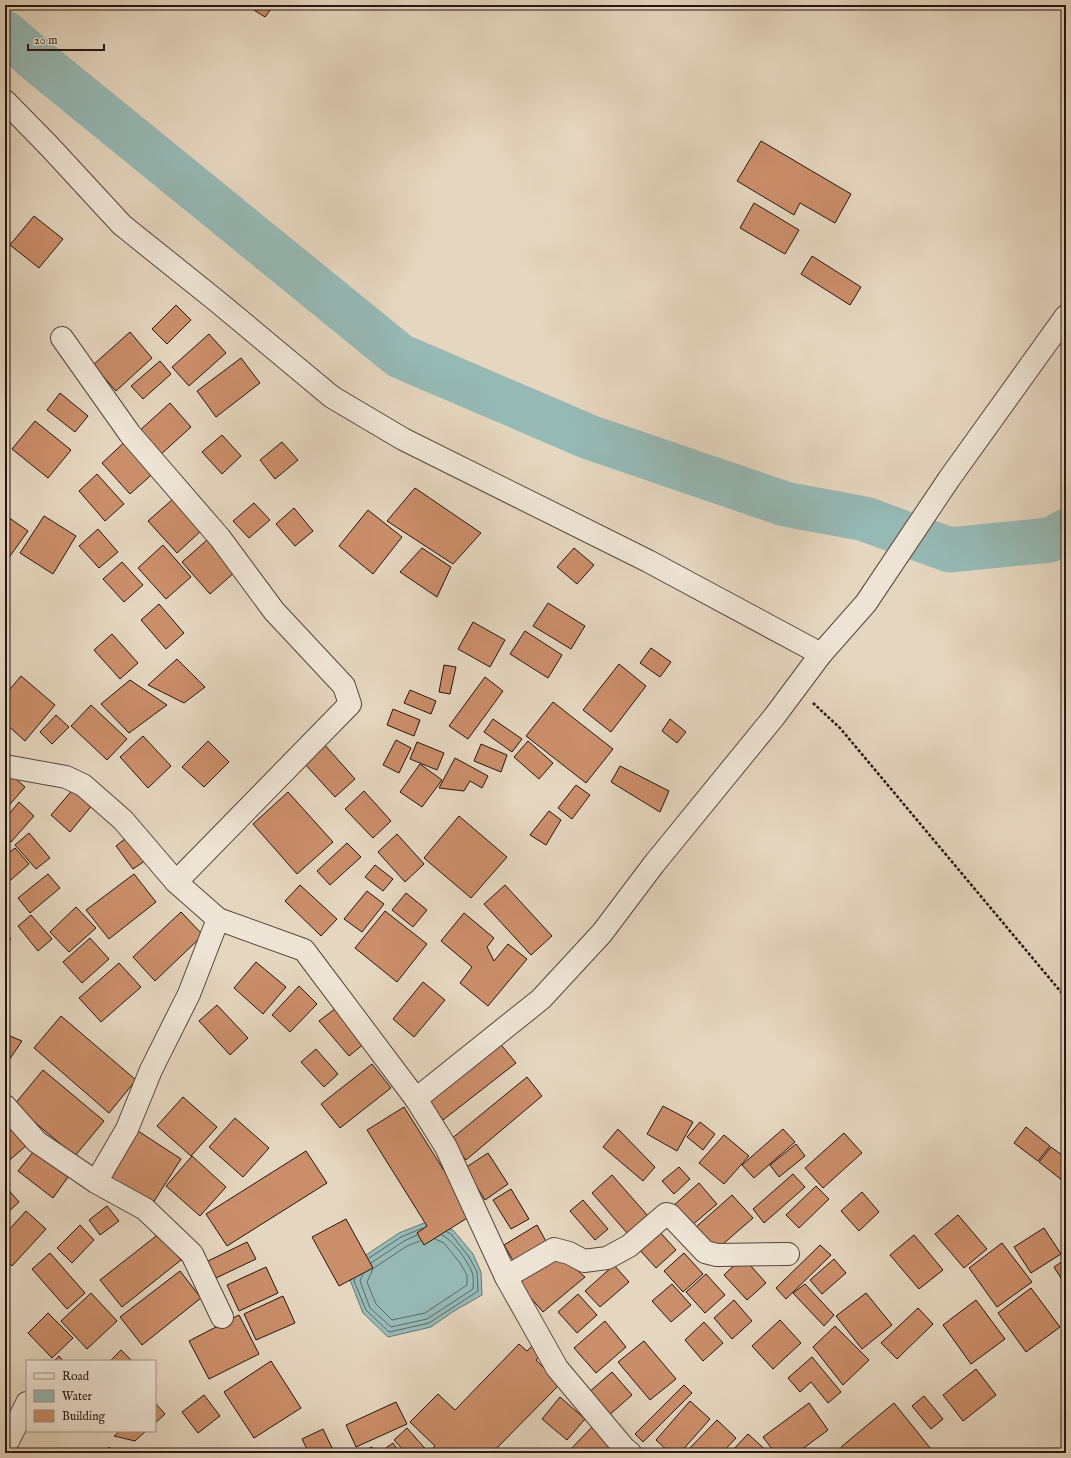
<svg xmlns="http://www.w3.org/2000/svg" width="1071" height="1458" font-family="'IM FELL English',serif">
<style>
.water{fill:#96b9b5;stroke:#697773}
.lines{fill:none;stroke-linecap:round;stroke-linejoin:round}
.shore{stroke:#5e6762;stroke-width:1}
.river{stroke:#96b9b5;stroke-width:45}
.building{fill:#cb8e6a;stroke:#26150f}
.minor-casing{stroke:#56453b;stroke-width:24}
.tertiary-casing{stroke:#56453b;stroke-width:24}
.path{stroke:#26150f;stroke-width:2.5;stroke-dasharray:3 2;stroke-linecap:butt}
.minor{stroke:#eee4d5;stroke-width:22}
.tertiary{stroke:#eee4d5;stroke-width:22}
</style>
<rect width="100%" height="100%" fill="#e5d6bf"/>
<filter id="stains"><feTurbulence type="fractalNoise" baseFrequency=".005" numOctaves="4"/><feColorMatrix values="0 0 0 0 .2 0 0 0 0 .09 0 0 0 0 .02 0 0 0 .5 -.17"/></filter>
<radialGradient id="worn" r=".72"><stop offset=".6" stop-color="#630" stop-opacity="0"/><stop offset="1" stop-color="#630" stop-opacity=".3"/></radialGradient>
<polygon class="water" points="429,1221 453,1230 473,1254 481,1272 482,1295 454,1311 431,1327 388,1337 363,1313 350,1280 363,1257 399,1233"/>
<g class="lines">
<g class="shore">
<polyline points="369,1258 401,1237 423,1228"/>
<polyline points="371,1263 404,1241 417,1235"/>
<polyline points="374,1268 407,1246 420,1241"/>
<polyline points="373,1269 367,1282 376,1304 392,1320 425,1313 467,1285 467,1275 460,1263 444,1243 435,1239"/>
<path d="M363 1274 360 1281 370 1308 391 1327 427 1319 473 1289C473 1284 474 1277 472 1272 467 1260 453 1240 442 1235"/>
<polyline points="355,1279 354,1281 366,1310 389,1332 429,1323 452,1308 478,1291 477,1272 469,1257 451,1234 447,1232"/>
</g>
<polyline class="river" points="5,33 40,63 400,356 589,437 785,504 865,519 950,550 1050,540 1066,531"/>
</g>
<g class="building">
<polygon points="246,5 274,5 265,17"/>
<polygon points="761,141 851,194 835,223 800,203 794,215 737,181"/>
<polygon points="754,203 799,230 785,254 740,228"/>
<polygon points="34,216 63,239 39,268 10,245"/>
<polygon points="812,256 861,287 850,305 801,274"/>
<polygon points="176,305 191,320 167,344 152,329"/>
<polygon points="130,332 152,358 116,391 93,365"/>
<polygon points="209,334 226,353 189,386 172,367"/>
<polygon points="241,358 260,383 216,417 197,391"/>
<polygon points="160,361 171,374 143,399 131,386"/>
<polygon points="60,393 88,416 75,432 47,410"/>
<polygon points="170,403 191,427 159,456 138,432"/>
<polygon points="35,421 71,450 48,478 12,449"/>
<polygon points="222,435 241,456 222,474 202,452"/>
<polygon points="129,438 157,470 130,494 102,463"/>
<polygon points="282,442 298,460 275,479 260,460"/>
<polygon points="97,474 124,504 105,521 79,491"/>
<polygon points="415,488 481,533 453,564 387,521"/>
<polygon points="173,499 202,530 177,553 148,521"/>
<polygon points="254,503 270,520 249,538 233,521"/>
<polygon points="294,508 313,531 295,546 276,524"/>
<polygon points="368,510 402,537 373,574 339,546"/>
<polygon points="5,515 28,531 5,563"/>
<polygon points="44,516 76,536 53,574 20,553"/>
<polygon points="98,529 118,552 99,568 79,546"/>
<polygon points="207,540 235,572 210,594 182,562"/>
<polygon points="163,545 191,577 166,599 138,568"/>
<polygon points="422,548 451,567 437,597 400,572"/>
<polygon points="574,548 594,565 577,584 557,567"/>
<polygon points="122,562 143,585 124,602 103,579"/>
<polygon points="548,603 585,626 571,649 533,626"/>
<polygon points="159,604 184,633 166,649 141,620"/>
<polygon points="473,622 505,640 490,667 458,649"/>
<polygon points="525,631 562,655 548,678 510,654"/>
<polygon points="112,634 138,663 120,679 94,650"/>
<polygon points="651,648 671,662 660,677 640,663"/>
<polygon points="177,659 205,687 184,703 148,685"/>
<polygon points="619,664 646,686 611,732 583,710"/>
<polygon points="444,665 456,667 450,694 439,692"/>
<polygon points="21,676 55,705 25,741 5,723 5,695"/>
<polygon points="485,677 503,691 468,739 449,726"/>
<polygon points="130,680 167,705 129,733 101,704"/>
<polygon points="410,690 436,701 431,714 404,703"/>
<polygon points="553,702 613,749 586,783 526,736"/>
<polygon points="91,705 127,739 107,760 71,726"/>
<polygon points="393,709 420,720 414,736 387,725"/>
<polygon points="56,715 69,727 52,744 40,732"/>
<polygon points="493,719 522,739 512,752 484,732"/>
<polygon points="670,719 686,732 677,743 662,731"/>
<polygon points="143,736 171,766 148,788 120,757"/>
<polygon points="396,740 411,748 399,773 383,765"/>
<polygon points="208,741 229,762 204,787 182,767"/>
<polygon points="528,741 553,763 539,779 514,757"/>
<polygon points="417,742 444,753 437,770 410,759"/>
<polygon points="323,743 355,779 335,797 303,762"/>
<polygon points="481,744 507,755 501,772 474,761"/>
<polygon points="455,758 488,776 482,788 470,781 464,791 439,788"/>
<polygon points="420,764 442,780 422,807 400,792"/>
<polygon points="620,766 669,791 660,812 611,782"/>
<polygon points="5,769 25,787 5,810"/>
<polygon points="576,785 590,795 572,819 558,808"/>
<polygon points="75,787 94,803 70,832 51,815"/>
<polygon points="364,791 391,821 373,838 345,809"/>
<polygon points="288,792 333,842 297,874 253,824"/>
<polygon points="19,802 34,816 11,842 5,837 5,819"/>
<polygon points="549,811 561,820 546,845 530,835"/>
<polygon points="459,816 507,857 471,898 424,858"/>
<polygon points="29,833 50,858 36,869 15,845"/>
<polygon points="131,834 149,858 133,869 116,846"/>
<polygon points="397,834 424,864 405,882 378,852"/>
<polygon points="347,843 361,857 330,885 317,871"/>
<polygon points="15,848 29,864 5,885 5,856"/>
<polygon points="375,865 393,879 383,891 365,877"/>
<polygon points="48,874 60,888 30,913 18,898"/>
<polygon points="134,874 156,902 109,939 86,910"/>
<polygon points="300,885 337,919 321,936 285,901"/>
<polygon points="505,885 552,936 531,955 484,904"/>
<polygon points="367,891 384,904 362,932 344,919"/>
<polygon points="406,893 427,910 413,927 392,910"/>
<polygon points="76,907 96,928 69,952 50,932"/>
<polygon points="385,911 427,944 397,982 355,948"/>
<polygon points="181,912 203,935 155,981 133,957"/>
<polygon points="464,913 494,938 487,947 494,961 508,944 527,959 488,1006 460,983 472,967 441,941"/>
<polygon points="31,915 52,939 38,951 18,926"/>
<polygon points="5,934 11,939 5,943"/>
<polygon points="90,938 109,959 82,983 63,962"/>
<polygon points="256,962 286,987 263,1014 234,988"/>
<polygon points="119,963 141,987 101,1022 79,998"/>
<polygon points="423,982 445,1000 414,1037 393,1019"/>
<polygon points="299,986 317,1004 290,1032 272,1015"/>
<polygon points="217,1005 248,1038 230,1055 199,1021"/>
<polygon points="336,1008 365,1043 349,1056 319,1021"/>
<polygon points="61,1016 136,1080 109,1113 34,1048"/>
<polygon points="5,1034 22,1041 5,1066"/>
<polygon points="498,1041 516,1063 443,1120 425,1098"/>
<polygon points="316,1049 338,1074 324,1087 301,1062"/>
<polygon points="372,1064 391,1088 340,1128 321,1104"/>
<polygon points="43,1070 104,1121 75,1156 14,1105"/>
<polygon points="527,1077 542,1096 466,1160 450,1140"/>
<polygon points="183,1097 217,1127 191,1156 157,1126"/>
<polygon points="663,1106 693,1122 677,1151 647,1134"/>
<polygon points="404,1107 472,1215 424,1245 417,1233 427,1226 367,1130"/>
<polygon points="235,1118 269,1148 243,1177 209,1147"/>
<polygon points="5,1120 27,1145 5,1164"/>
<polygon points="700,1122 715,1134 703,1150 687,1137"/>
<polygon points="1026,1127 1050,1146 1038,1161 1014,1143"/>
<polygon points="618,1129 655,1167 643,1181 603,1147"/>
<polygon points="783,1129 795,1142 754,1178 742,1165"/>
<polygon points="138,1131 181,1159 151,1206 107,1178"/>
<polygon points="844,1133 862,1153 823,1188 805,1168"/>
<polygon points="724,1135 749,1156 724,1184 699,1163"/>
<polygon points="796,1144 805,1156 779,1177 770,1165"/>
<polygon points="1051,1147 1066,1158 1066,1177 1063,1181 1039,1162"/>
<polygon points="34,1151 68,1177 53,1198 18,1171"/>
<polygon points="306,1151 327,1183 227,1246 206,1214"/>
<polygon points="488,1153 508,1184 485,1200 465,1168"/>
<polygon points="192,1156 226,1187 200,1216 166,1186"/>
<polygon points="679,1167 690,1179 674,1194 662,1181"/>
<polygon points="793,1174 805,1187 764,1223 753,1209"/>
<polygon points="612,1175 648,1216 628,1234 592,1193"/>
<polygon points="699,1183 717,1204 691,1226 673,1206"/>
<polygon points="5,1186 19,1202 5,1215"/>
<polygon points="816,1186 829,1199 799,1228 786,1215"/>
<polygon points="511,1189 529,1219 511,1229 493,1200"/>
<polygon points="862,1192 879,1212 859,1231 841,1211"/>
<polygon points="732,1195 753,1218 716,1250 696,1227"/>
<polygon points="583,1200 608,1229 595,1240 570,1211"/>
<polygon points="107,1206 119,1221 100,1235 89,1220"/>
<polygon points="26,1211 46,1229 12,1266 5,1259 5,1234"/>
<polygon points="958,1215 987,1249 964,1268 935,1234"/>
<polygon points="346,1219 373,1268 339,1286 312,1237"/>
<polygon points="80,1225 94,1240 72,1263 57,1248"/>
<polygon points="537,1225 548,1245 515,1264 504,1245"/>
<polygon points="1044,1228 1061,1254 1031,1273 1014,1247"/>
<polygon points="658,1230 676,1250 656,1268 638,1248"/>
<polygon points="160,1233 181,1260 122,1307 100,1280"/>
<polygon points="914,1235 943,1270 919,1289 890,1255"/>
<polygon points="247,1242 256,1259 216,1278 208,1261"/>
<polygon points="1002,1243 1032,1282 997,1307 969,1268"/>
<polygon points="820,1245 831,1255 786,1299 776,1288"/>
<polygon points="50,1253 85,1293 67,1309 32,1269"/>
<polygon points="684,1253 703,1274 683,1292 664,1271"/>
<polygon points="743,1257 766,1283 747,1300 724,1275"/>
<polygon points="563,1258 585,1277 543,1312 517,1282 547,1260"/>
<polygon points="834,1259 846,1273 822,1294 810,1280"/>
<polygon points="1066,1259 1066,1286 1054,1267"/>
<polygon points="614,1265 629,1282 600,1307 585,1291"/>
<polygon points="266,1267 278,1293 239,1311 227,1285"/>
<polygon points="180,1271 201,1298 142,1345 120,1317"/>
<polygon points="706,1274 725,1295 705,1313 686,1292"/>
<polygon points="672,1284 691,1305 671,1322 652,1301"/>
<polygon points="805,1284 834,1315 824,1326 793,1293"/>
<polygon points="1031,1288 1060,1327 1026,1352 998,1313"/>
<polygon points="91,1293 117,1321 87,1349 61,1321"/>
<polygon points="866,1293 892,1325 862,1349 836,1316"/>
<polygon points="578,1294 597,1315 577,1333 558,1312"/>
<polygon points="283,1296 295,1323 256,1340 244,1314"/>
<polygon points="734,1300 752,1321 732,1339 714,1318"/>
<polygon points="976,1300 1005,1339 971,1364 943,1325"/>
<polygon points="918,1308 933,1324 897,1359 881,1343"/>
<polygon points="48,1313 73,1338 52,1358 28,1333"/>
<polygon points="239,1315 259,1354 209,1379 189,1341"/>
<polygon points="780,1320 801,1343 773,1369 752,1346"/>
<polygon points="605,1321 626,1347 596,1373 574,1348"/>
<polygon points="704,1322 723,1343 703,1361 685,1340"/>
<polygon points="835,1326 869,1360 843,1385 813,1347"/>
<polygon points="644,1341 676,1379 650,1400 618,1362"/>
<polygon points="519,1344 527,1351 532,1346 541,1355 536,1360 560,1384 492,1453 433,1453 430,1451 435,1446 410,1422 438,1394 455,1410"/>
<polygon points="121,1350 132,1361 110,1361"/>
<polygon points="59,1356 63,1361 54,1361"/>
<polygon points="812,1357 841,1392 828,1403 811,1382 800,1392 788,1378"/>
<polygon points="271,1361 301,1408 254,1438 224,1392"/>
<polygon points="976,1369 996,1395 963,1421 943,1395"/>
<polygon points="612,1372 632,1395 607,1417 587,1394"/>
<polygon points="684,1385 692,1393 643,1442 635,1434"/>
<polygon points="204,1395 220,1416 198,1433 182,1412"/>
<polygon points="924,1396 943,1419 931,1429 912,1406"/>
<polygon points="560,1397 585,1419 567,1440 542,1419"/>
<polygon points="690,1401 710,1419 680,1453 670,1453 656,1440"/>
<polygon points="396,1402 407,1424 356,1447 346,1425"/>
<polygon points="155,1403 165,1414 155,1423"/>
<polygon points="809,1403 828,1430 797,1453 775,1453 763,1437"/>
<polygon points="894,1403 931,1449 926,1453 846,1453 841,1447"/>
<polygon points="717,1420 736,1438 722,1453 685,1453"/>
<polygon points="593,1426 621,1453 567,1453"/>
<polygon points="407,1428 429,1453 406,1453 394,1440"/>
<polygon points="323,1429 334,1452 309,1453 302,1439"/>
<polygon points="120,1431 146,1431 135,1441 114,1436"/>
<polygon points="748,1434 768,1452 767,1453 730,1453"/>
<polygon points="393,1443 400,1453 379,1453"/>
<polygon points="109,1447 116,1453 103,1453"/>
<polygon points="372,1447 374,1453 358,1453"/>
<polygon points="813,1448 816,1453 807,1453"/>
</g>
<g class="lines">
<defs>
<g id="minor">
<polyline points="5,101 50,147 122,225 218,302 332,397 403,439 648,561 821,654"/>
<polyline points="62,338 130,434 220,538 274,611 344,686 350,704 176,882"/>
<polyline points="416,1099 541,999 602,933 654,864 774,717 821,654 866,603 949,479 1066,316"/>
<polyline points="5,1106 37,1142 96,1182 145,1209 192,1254 222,1317"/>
<polyline points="96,1182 127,1129 151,1070 189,994 218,919"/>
<polyline points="506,1277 554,1249 569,1253 584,1261 607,1258 629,1246 666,1214 670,1215 705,1252 717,1255 788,1254"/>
<polyline points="5,1447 27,1403"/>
</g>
<polyline id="tertiary" points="5,766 66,777 83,785 123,820 176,882 218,919 304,950 416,1099 446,1147 506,1277 557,1368 624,1448 630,1453"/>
</defs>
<use href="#minor" class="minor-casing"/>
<use href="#tertiary" class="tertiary-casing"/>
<polyline class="path" points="813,703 840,728 1066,998"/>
<use href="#minor" class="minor"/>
<use href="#tertiary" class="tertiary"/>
</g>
<rect width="1071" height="1458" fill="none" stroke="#e5d6bf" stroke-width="20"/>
<rect x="6" y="6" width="1059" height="1446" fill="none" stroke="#26150f" stroke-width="2"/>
<rect x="10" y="10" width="1051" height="1438" fill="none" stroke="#26150f"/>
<rect x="26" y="1360" width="130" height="72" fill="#eee4d5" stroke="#9e9186"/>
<rect x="34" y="1373" width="20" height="6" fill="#eee4d5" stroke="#9e9186"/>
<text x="62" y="1380" font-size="12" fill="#26150f">Road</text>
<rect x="34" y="1390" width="20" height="12" fill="#96b9b5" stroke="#9e9186"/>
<text x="62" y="1400" font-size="12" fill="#26150f">Water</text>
<rect x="34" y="1410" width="20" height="12" fill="#cb8e6a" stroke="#9e9186"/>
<text x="62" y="1420" font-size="12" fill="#26150f">Building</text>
<path d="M28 44v6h76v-6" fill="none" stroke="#26150f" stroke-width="2"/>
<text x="34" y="44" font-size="12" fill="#26150f" stroke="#eee4d5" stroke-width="3" paint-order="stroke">20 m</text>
<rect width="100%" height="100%" filter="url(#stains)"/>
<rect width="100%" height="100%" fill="url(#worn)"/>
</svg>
